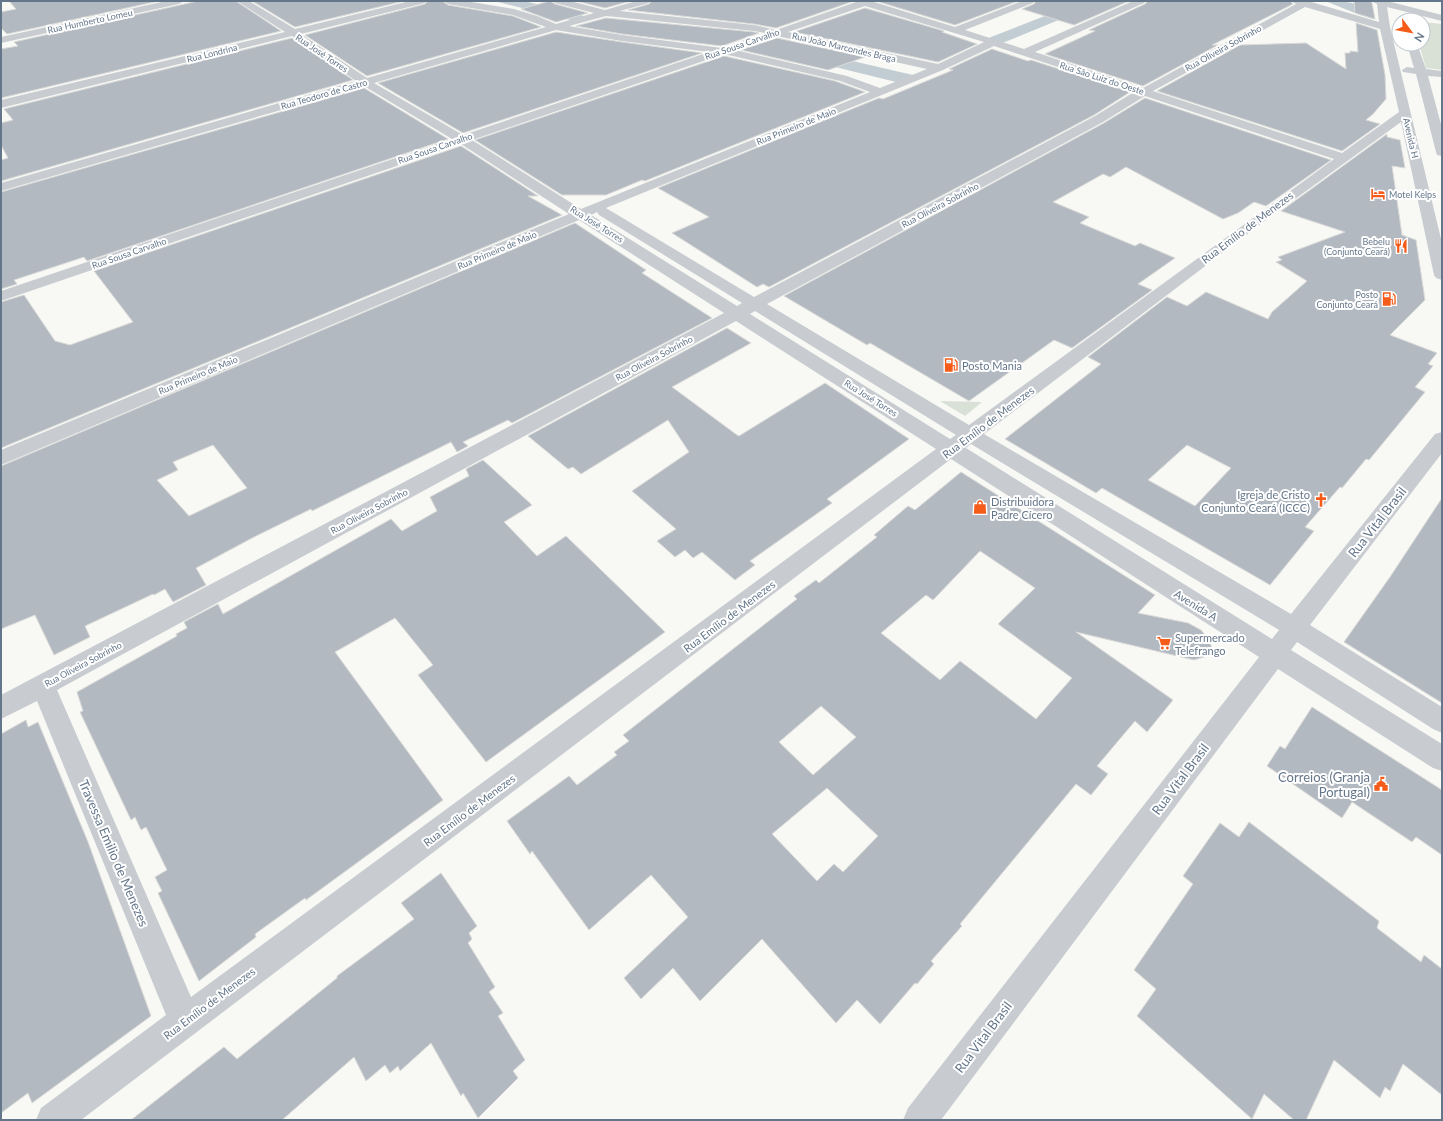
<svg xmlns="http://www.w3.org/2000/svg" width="1443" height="1121" font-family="Lato,sans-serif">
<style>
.green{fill:#d9e1d6}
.water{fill:#c2cdd3}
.building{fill:#b2b9c1;stroke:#dadad8;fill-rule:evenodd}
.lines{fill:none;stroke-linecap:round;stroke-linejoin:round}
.minor{fill:#c8ccd0;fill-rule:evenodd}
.labels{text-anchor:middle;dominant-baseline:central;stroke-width:4;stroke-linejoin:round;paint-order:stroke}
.far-street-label{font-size:9px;fill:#64768a;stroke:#fff}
.far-poi-label{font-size:9px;fill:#64768a;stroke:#fff;text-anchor:end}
.street-label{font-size:11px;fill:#64768a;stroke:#fff}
.poi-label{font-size:11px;fill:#64768a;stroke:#fff;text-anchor:start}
.near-street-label{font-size:13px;fill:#64768a;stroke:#fff}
.near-poi-label{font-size:13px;fill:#64768a;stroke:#fff;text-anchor:end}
</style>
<rect width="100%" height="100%" fill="#f8f9f5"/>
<g class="green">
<polygon points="1423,22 1442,24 1442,70 1426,68 1419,44 1423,44"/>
<polygon points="940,401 982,402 965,416"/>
</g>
<g class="water">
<polygon points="494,1 524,1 588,17 574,21"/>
<polygon points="1083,1 1105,1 1000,44 986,39"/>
<path d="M1325 1C1339 1 1369 1 1373 19L1360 15Z"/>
<polygon points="766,41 913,75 896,82 750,46"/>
</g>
<g class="building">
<polygon points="9,1 159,1 7,34 1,28 1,12 16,9"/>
<polygon points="198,1 236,1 281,31 1,98 1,49 18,46 14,42"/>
<polygon points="252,1 404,1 295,27"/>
<polygon points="428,1 442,1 448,5 513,16 541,27 367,76 305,35 425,4"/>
<polygon points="550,1 555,4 588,13 556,22 521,9"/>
<polygon points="576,1 631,1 605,8"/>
<polygon points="652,1 854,1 776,28 754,24 628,10 649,4"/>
<polygon points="876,1 1018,1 955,25"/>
<polygon points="1036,1 1129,1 1074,25 1022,9 1034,4"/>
<polygon points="1148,1 1290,1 1293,4 1212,45 1218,45 1143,86 1045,54 1095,31 1089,30 1145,4"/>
<polygon points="1354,1 1370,1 1372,3 1375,19 1355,13"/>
<polygon points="865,8 944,31 942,32 977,44 938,62 794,32"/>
<polygon points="606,18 754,32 759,33 722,46 622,34 576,26"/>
<polygon points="1356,23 1377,30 1385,75 1386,99 1373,114 1366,120 1380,124 1342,151 1157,91 1240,45 1306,43 1346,69 1345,53 1350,53 1350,51 1358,52"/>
<polygon points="556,32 622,42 702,53 463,133 378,83"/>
<polygon points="292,38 353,80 1,181 1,160 8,158 1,145 1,123 13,120 4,109"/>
<polygon points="777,38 865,57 828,70 741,50"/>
<polygon points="992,49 1028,61 1031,60 1130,92 1094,115 769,287 763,284 757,287 672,233 709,217 658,188 879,98 883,99 953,70 949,69"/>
<polygon points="724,56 835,81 865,92 645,181 642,180 606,195 562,195 475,140"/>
<polygon points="364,88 448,139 87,261 84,257 14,280 17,284 1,289 1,192"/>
<polygon points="1145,98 1331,160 1266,206 1254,202 1238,213 1223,219 1126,167 1110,177 1103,174 1053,202 1089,217 1080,223 1135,246 1140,243 1175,258 1138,284 1152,290 1072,348 1054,340 969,401 870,343 867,345 784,296 1104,123"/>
<path d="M1387 134V137L1400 140 1405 168 1392 166 1402 235 1416 240 1425 300 1390 335 1437 353 1428 364 1433 366 1415 387 1425 392 1369 460 1366 459 1342 488 1340 487 1305 527 1314 531 1270 585 1102 488 1096 493 1005 439 1101 364 1088 357 1167 297 1187 306 1206 292 1268 319 1272 312 1307 281 1276 262 1282 260 1278 257 1345 232 1281 211ZM1187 445 1231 468 1195 506 1148 480Z"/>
<polygon points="461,146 538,196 528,196 562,215 1,448 1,302 24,295 55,341 70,345 133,322 94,271"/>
<path d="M575 223 646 270 642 273 712 318 512 423 508 420 463 442 468 446 457 452 451 442 312 511 311 509 254 537 196 568 206 585 173 602 165 589 154 595 153 594 85 626 90 637 54 655 35 615 1 629V466ZM213 445 247 488 189 516 157 480 178 470 173 462Z"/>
<polygon points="727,328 751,343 672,387 737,435 739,436 825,383 909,439 827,499 832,503 750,561 755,565 735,580 702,552 693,558 685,550 675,557 657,541 676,529 632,491 689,452 668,420 581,474 573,467 568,469 528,436"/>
<polygon points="483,460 532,505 504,522 537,556 566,536 665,632 486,762 418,675 433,665 395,618 335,652 443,800 306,900 305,898 255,934 256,937 199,981 158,893 162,891 155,877 167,870 146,827 141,830 135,817 131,820 80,712 83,711 77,692 177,636 176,634 187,628 184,622 218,604 223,614 391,519 402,531 437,511 430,497 469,476 466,469"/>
<path d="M961 472 1155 595 1138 613 1188 623 1201 630 1209 640 1214 654 1194 660 1076 632 1173 700 1147 732 1135 721 1097 766 1108 774 1091 795 1076 784 960 924 962 926 931 961 934 964 917 984 915 983 880 1024 857 1000 836 1023 762 939 700 1001 673 968 641 999 624 978 688 917 651 875 589 930 532 851 530 854 507 821 569 776 577 785 617 755 614 752 629 741 623 735 797 599 794 596 816 580 819 583 877 537 874 535 908 506 915 510ZM980 551 1035 588 998 624 1072 678 1036 719 960 661 940 680 881 633 926 595 933 600ZM821 706 856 737 813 775 779 742ZM827 788 878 836 843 872 834 864 817 881 772 834Z"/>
<polygon points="1442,498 1442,703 1344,642 1390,577"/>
<polygon points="1312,707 1442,790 1442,855 1416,837 1412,842 1352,802 1342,818 1267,766 1280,746 1285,749"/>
<polygon points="26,720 28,727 38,722 88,842 151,1016 32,1103 28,1093 1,1113 1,734"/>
<polygon points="1249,822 1379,921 1377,928 1421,962 1424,955 1442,969 1442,1095 1403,1064 1390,1091 1385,1087 1380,1098 1334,1060 1306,1120 1294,1120 1264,1094 1252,1119 1137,1016 1156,989 1134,970 1193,884 1183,876 1220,823 1239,837"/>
<polygon points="441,873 477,926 469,933 472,939 468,943 495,987 489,992 503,1013 498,1016 525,1060 513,1071 518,1078 478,1118 463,1093 461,1096 431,1043 400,1071 398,1066 390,1073 385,1065 366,1081 354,1057 282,1120 131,1120 224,1047 237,1059 337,978 337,976 414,919 401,903"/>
</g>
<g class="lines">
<g class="minor">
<polygon points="166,1 184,1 179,4 1,43 1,37"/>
<path d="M237 1H249L295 29 410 1H427L425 3 301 34 367 78 546 27 513 15 448 4 443 1H465L514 9 537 16 556 24 594 13 555 3 553 1H570L605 10 636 1H651L649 3 620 11 754 25 776 30 856 2 855 1H875L874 2 955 27 1022 1H1035L1033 3 965 30 1024 49 1133 1H1146L1144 3 1035 52 1143 88 1296 4 1291 1H1308L1379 22 1377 4 1371 1H1387L1442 15V21L1387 7 1390 27 1442 243V280L1436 278 1434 275 1401 122 1258 226 984 434 1291 614 1435 434 1442 432V453L1310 625 1442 707V733L1433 729 1297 642 1291 650 1442 744V771L1433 768 1278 669 941 1120H903L908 1108 1259 657 951 459 81 1120H36L41 1108 166 1015 37 701 1 719V695L724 313 579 220 1 465V450L569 214 461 144 1 301V291L452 139 364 86 1 191V183L356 81 292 36 1 108V100L285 32ZM865 6 984 42 938 64 788 32ZM1305 7 1380 29 1399 112 1342 153 1153 91ZM606 16 754 31 765 33 722 48 622 35 569 26ZM556 30 622 41 709 52 463 135 374 83ZM777 36 927 69 880 88 847 76 735 50ZM994 46 1134 92 1095 116 754 297 606 208 943 70ZM724 54 840 81 870 92 581 209 472 140ZM1145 96 1334 159 969 425 767 304 1103 122ZM597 212 599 215 742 303 737 306 591 215ZM755 311 956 435 950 439 750 314ZM736 321 936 449 191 997 57 690ZM971 444 1279 630 1272 639 966 448Z"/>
<polygon points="1407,44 1417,44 1426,69 1442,71 1442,77 1428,76 1442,128 1442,156 1437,155 1436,152 1416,74 1403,72 1402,70 1407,67 1414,68"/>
</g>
</g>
<defs>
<symbol id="hotel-bare" viewBox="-9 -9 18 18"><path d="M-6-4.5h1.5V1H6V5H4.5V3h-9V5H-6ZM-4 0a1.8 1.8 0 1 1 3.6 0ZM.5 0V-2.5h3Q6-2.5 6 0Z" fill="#f55b19" stroke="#fff" stroke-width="2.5" paint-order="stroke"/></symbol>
<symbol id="restaurant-bare" viewBox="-9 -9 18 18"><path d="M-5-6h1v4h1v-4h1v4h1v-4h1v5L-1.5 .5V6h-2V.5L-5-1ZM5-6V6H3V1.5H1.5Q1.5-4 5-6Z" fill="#f55b19" stroke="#fff" stroke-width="2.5" paint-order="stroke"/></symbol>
<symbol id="fuel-bare" viewBox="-9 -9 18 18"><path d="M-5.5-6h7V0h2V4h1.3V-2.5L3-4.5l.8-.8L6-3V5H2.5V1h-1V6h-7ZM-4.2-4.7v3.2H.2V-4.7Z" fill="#f55b19" stroke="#fff" stroke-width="2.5" paint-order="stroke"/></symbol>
<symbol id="church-bare" viewBox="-9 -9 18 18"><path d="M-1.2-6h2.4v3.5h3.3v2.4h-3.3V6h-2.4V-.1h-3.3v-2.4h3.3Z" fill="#f55b19" stroke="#fff" stroke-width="2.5" paint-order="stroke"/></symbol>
<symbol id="shop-bare" viewBox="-9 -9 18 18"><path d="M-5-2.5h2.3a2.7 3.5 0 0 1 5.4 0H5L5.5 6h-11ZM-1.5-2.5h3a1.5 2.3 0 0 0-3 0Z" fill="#f55b19" stroke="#fff" stroke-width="2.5" paint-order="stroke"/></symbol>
<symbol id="supermarket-bare" viewBox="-9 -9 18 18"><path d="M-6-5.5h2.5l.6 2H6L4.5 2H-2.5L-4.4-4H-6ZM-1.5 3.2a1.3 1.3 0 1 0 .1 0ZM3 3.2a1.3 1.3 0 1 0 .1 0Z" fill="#f55b19" stroke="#fff" stroke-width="2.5" paint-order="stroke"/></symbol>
<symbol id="civic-bare" viewBox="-9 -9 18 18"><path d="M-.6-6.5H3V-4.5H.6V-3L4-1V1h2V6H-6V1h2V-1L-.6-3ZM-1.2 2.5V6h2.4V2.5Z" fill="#f55b19" stroke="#fff" stroke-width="2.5" paint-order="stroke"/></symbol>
</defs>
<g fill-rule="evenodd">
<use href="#hotel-bare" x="1368" y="184" width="20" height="20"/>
<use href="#restaurant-bare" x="1391" y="236" width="20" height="20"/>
<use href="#fuel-bare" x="1379" y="289" width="20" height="20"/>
<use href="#fuel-bare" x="941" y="355" width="20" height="20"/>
<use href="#church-bare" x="1311" y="490" width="20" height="20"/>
<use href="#shop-bare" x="970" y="497" width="20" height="20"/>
<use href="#supermarket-bare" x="1154" y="633" width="20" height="20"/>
<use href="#civic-bare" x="1371" y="774" width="20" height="20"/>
</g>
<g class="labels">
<g class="far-street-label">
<text transform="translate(90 21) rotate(-12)">Rua Humberto Lomeu</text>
<text transform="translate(742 44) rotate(-19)">Rua Sousa Carvalho</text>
<text transform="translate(844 47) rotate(13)">Rua João Marcondes Braga</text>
<text transform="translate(1223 48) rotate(-29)">Rua Oliveira Sobrinho</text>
<text transform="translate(212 53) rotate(-14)">Rua Londrina</text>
<text transform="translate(322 53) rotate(34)">Rua José Torres</text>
<text transform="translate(1102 78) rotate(18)">Rua São Luiz do Oeste</text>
<text transform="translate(324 94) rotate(-16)">Rua Teodoro de Castro</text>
<text transform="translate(796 126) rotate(-22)">Rua Primeiro de Maio</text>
<text transform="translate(1411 138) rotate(77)">Avenida H</text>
<text transform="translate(435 148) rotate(-19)">Rua Sousa Carvalho</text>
<text transform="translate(940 205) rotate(-28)">Rua Oliveira Sobrinho</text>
<text transform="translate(597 224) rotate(32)">Rua José Torres</text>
<text transform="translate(497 250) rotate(-23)">Rua Primeiro de Maio</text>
<text transform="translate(129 253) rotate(-19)">Rua Sousa Carvalho</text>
<text transform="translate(654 358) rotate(-28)">Rua Oliveira Sobrinho</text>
<text transform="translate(198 375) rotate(-23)">Rua Primeiro de Maio</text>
<text transform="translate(871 398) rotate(32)">Rua José Torres</text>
<text transform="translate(369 511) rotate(-28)">Rua Oliveira Sobrinho</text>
<text transform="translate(83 664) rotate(-28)">Rua Oliveira Sobrinho</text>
</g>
<g class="far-poi-label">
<text x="1389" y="194" text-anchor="start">Motel Kelps</text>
<text x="1390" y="241">Bebelu<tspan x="1390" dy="10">(Conjunto Ceará)</tspan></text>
<text x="1378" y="294">Posto<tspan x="1378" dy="10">Conjunto Ceará</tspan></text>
</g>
<g class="street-label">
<text transform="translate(1247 227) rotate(-37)">Rua Emílio de Menezes</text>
<text transform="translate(988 422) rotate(-37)">Rua Emílio de Menezes</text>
<text transform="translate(1196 605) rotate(32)">Avenida A</text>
<text transform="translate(729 616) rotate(-37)">Rua Emílio de Menezes</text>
<text transform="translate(469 810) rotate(-37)">Rua Emílio de Menezes</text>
<text transform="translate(209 1003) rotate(-37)">Rua Emílio de Menezes</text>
</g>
<g class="poi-label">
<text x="962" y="365">Posto Mania</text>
<text x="1310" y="494" text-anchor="end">Igreja de Cristo<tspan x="1310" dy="13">Conjunto Ceará (ICCC)</tspan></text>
<text x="991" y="501">Distribuidora<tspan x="991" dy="13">Padre Cícero</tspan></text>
<text x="1175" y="637">Supermercado<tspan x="1175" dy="13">Telefrango</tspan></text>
</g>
<g class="near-street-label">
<text transform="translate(1377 522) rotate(-52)">Rua Vital Brasil</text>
<text transform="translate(1180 779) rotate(-53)">Rua Vital Brasil</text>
<text transform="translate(114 853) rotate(67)">Travessa Emilio de Menezes</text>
<text transform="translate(983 1037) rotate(-53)">Rua Vital Brasil</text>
</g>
<g class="near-poi-label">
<text x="1370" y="777">Correios (Granja<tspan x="1370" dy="15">Portugal)</tspan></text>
</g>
</g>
<rect width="1443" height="1121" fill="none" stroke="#64768a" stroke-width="4"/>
<g transform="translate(1411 32) rotate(122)"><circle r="19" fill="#ffffff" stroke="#c1c8d0"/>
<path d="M0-3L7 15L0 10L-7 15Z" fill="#f55b19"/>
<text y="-6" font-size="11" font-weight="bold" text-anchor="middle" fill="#64768a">N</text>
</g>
</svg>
